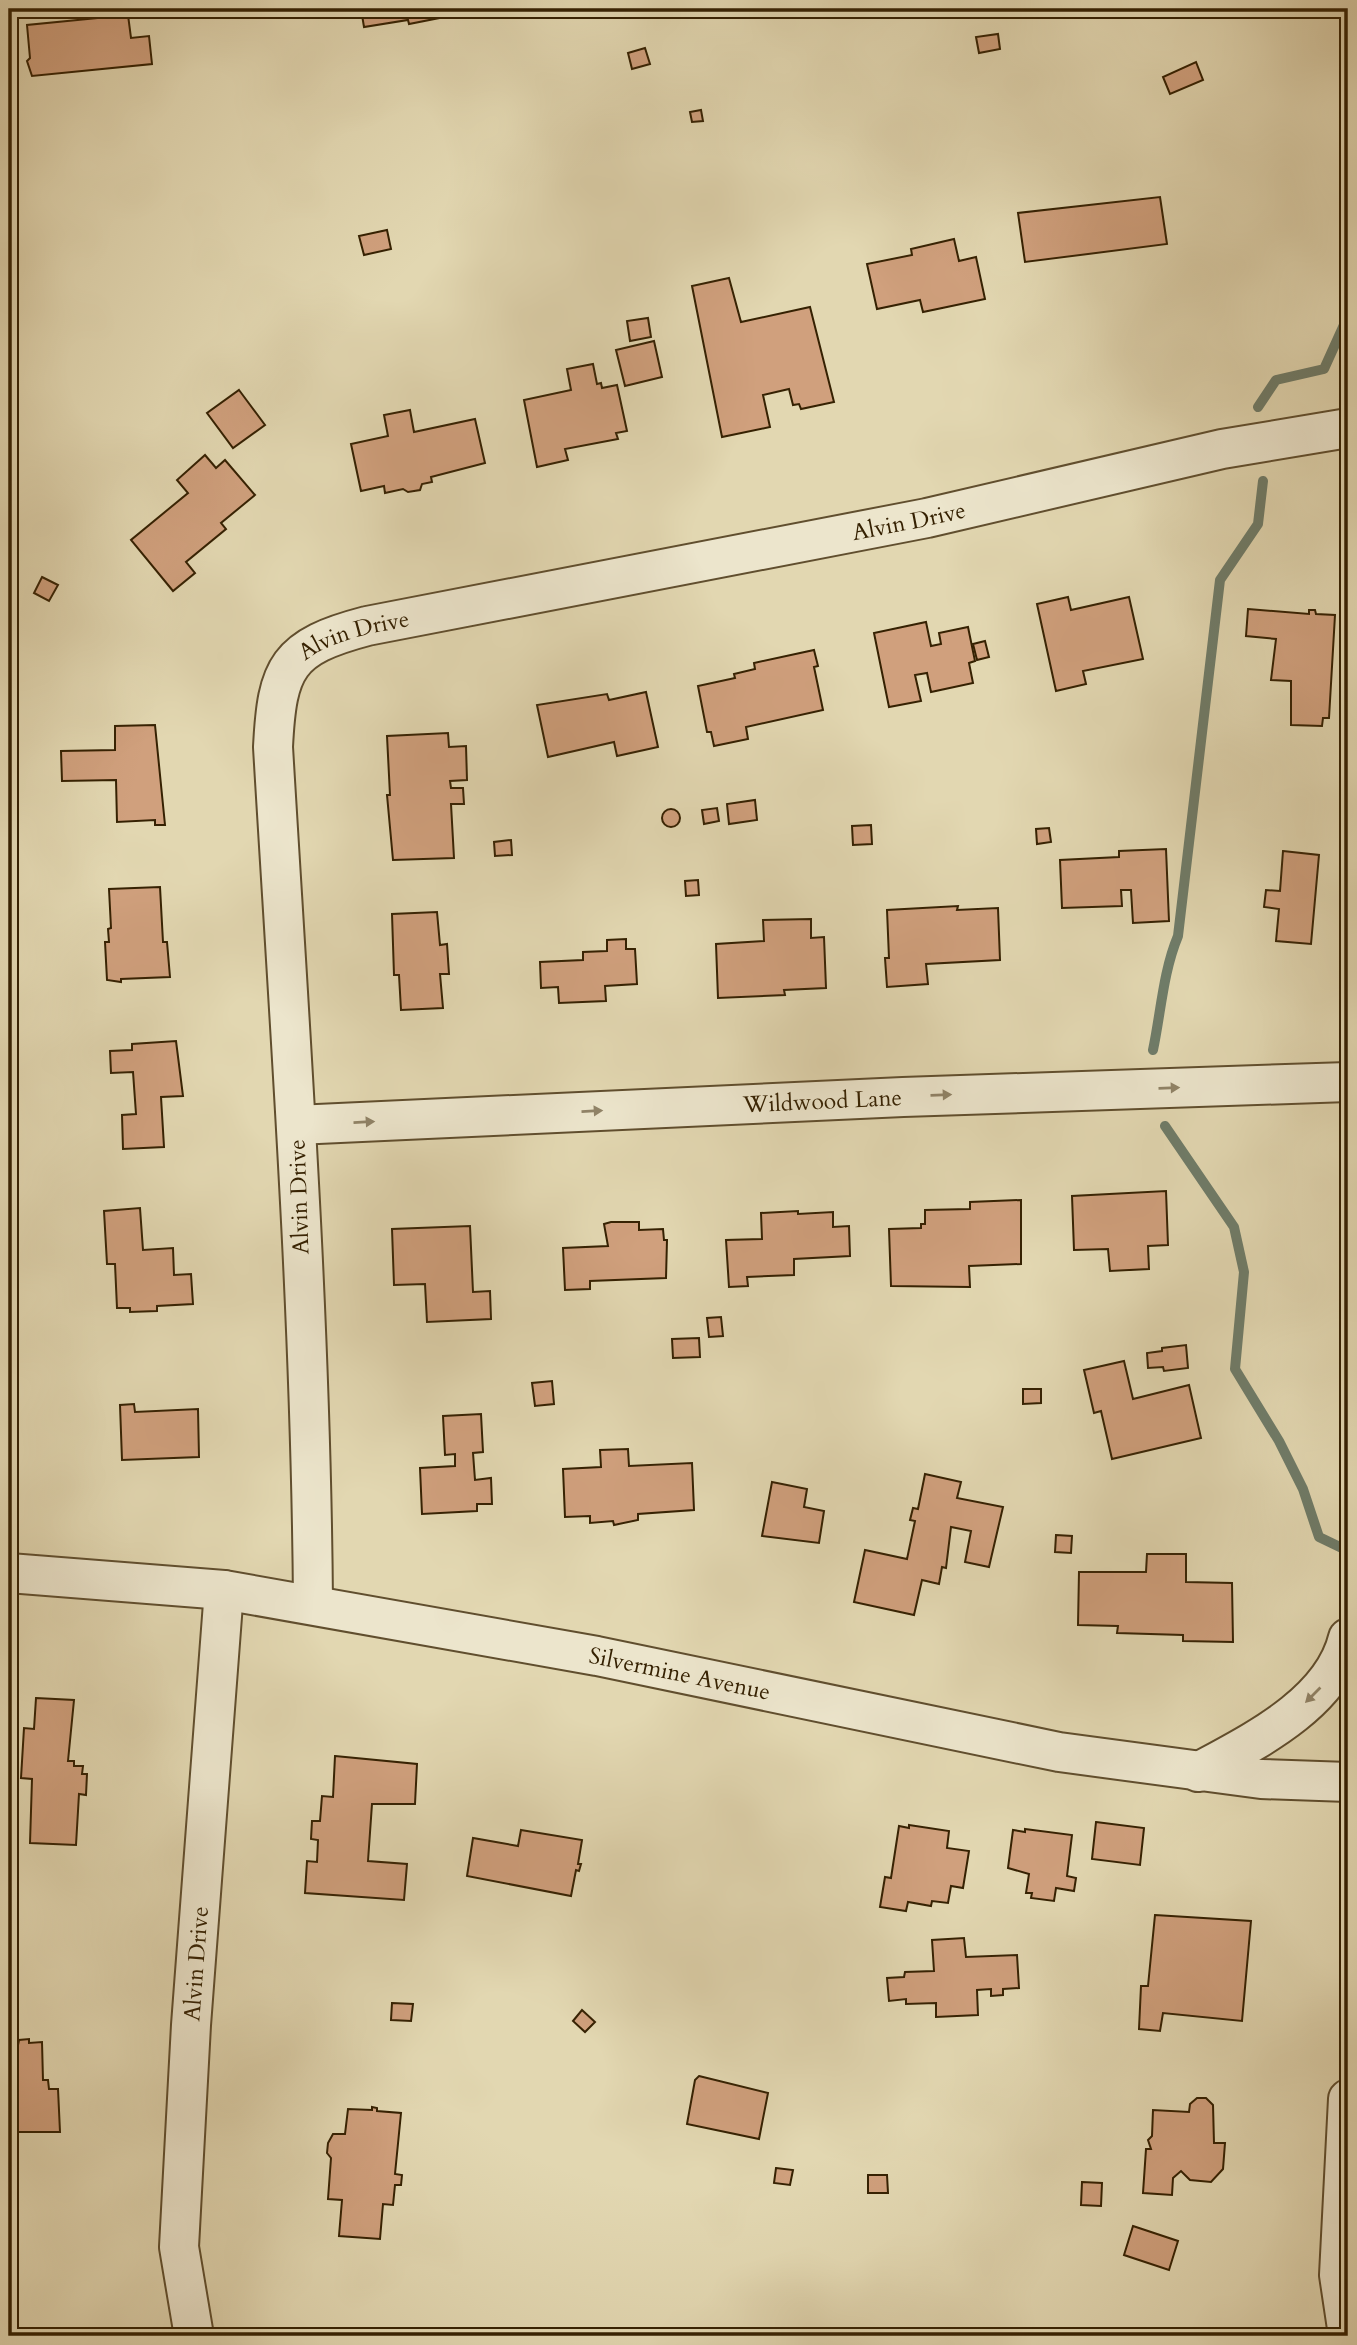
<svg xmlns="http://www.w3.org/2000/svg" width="1357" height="2345" font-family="Cardo,serif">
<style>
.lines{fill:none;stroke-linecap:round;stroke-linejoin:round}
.stream{stroke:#6f7c69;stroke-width:10}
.building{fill:#d0a07d;stroke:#352102;stroke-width:2}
.minor-casing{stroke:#604e2e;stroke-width:42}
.tertiary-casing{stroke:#604e2e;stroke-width:42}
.minor{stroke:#ece5cc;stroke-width:38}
.tertiary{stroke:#ece5cc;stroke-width:38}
.oneway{fill:#908367}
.labels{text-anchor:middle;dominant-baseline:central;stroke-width:6;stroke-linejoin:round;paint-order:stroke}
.street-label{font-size:23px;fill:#352102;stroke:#ece5cc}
</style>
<rect width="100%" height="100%" fill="#e2d7b1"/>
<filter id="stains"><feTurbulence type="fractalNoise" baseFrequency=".00286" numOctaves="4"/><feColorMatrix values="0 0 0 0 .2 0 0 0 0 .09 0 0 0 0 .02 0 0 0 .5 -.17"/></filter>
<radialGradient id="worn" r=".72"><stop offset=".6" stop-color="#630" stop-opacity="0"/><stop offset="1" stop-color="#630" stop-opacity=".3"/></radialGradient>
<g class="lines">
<g class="stream">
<polyline points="1258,407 1276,380 1324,369 1348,316"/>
<path d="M1153 1050C1161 1012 1163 972 1178 936L1220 580 1258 524 1263 481"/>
<polyline points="1165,1126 1234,1227 1244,1272 1235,1369 1279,1441 1303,1489 1319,1537 1344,1549"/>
</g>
</g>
<g class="building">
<polygon points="361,9 485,9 409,24 408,20 364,27"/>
<polygon points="128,15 131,38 149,36 152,64 32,76 27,61 30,58 27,25"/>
<polygon points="998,34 1000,49 979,53 976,37"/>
<polygon points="645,48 650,64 632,69 628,53"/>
<polygon points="1196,62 1203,80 1170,94 1163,77"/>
<polygon points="701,110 703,121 692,122 690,112"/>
<polygon points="1160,197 1167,244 1025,262 1018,213"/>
<polygon points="387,230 391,249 364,255 359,236"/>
<polygon points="954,239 959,261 976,257 985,299 923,312 920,300 877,309 867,264 912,255 911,249"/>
<polygon points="729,278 741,322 810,307 834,402 801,409 799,404 793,405 789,389 763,395 770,427 722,437 692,286"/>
<polygon points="648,318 651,337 630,341 627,321"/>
<polygon points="654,341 662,377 625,386 616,350"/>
<polygon points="593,364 597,384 601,383 602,388 617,385 627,431 616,433 618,439 565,449 568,460 537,467 524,400 571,390 567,369"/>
<polygon points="239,390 265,425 233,448 207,413"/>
<polygon points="410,410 414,432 475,419 485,463 431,477 432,482 422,484 420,490 408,492 403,489 385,493 384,486 361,491 351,444 388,436 384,415"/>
<polygon points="205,455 216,468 225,460 255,495 221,523 226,529 186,562 195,573 173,591 131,540 188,493 177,480"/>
<polygon points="42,577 58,585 49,601 34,593"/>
<polygon points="1068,597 1071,610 1129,597 1143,659 1083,671 1086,684 1056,691 1037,604"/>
<polygon points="1248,609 1309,614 1309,610 1315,610 1316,614 1335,615 1329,718 1323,718 1322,726 1291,725 1291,681 1271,680 1276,639 1246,636"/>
<polygon points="926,622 931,646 941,644 939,633 968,627 975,661 969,663 973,683 931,692 927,673 915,675 921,701 889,707 874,633"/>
<polygon points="985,641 989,657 977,660 973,644"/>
<polygon points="814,650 818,666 814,667 823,710 746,727 748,739 714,746 711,732 707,732 698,686 735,678 734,674 755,669 754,663"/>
<polygon points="646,692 658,747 617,756 614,742 548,757 537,705 607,694 609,700"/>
<polygon points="155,725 165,825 155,825 155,820 117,822 116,780 62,781 61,751 115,750 115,726"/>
<polygon points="448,733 449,747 466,746 467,780 450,781 451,788 463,788 464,804 451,804 454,858 393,860 387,795 390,795 387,736"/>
<polygon points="755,800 757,820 729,824 727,804"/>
<polygon points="717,808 719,821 704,824 702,810"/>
<circle cx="671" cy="818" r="9"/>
<polygon points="871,825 872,844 853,845 852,826"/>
<polygon points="1049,828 1051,842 1037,844 1036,829"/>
<polygon points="9,837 14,837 18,903 9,904"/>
<polygon points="511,840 512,855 495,856 494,842"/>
<polygon points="1166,849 1169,921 1133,923 1131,890 1121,890 1122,906 1062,908 1060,860 1119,857 1119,851"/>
<polygon points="1283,851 1319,855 1311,944 1276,941 1279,909 1264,907 1266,890 1280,891"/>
<polygon points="698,880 699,895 686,896 685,881"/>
<polygon points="160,887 163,942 167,942 170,977 121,979 121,982 107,980 105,942 109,942 108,929 111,928 109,889"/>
<polygon points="958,906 957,910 998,908 1000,960 926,964 928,984 887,987 885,958 889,958 887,910"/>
<polygon points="437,912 440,945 447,944 449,974 440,974 443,1008 401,1010 399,975 394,975 392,914"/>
<polygon points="811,919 811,938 824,937 826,988 784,990 785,995 718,998 716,944 764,941 763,920"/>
<polygon points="626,939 626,949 635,949 637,984 605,986 606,1001 559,1003 558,987 541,988 540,962 583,960 583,952 607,951 607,940"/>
<polygon points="176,1041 183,1096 161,1097 164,1147 123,1149 122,1115 136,1114 133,1072 111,1073 110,1051 132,1050 132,1044"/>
<polygon points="1166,1191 1168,1245 1148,1246 1149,1269 1110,1271 1108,1249 1074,1250 1072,1196"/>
<polygon points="1021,1200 1021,1264 969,1266 970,1287 891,1286 889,1229 921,1228 921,1224 925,1224 925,1210 970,1209 970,1202"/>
<polygon points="140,1208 143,1250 173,1248 174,1275 191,1274 193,1304 157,1306 157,1311 130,1312 130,1308 117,1308 115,1264 107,1264 104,1211"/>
<polygon points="798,1211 798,1214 833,1212 833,1227 849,1226 850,1256 794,1259 794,1275 747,1277 748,1286 729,1287 726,1240 762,1239 761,1213"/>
<polygon points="611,1222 639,1222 639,1230 663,1229 664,1240 667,1240 666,1278 590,1281 590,1289 565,1290 563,1248 608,1246 604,1224"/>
<polygon points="470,1226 473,1292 490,1291 491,1319 427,1322 425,1284 394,1285 392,1229"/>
<polygon points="721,1317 723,1336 709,1337 707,1318"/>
<polygon points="699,1338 700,1357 673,1358 672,1339"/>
<polygon points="1186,1345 1188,1368 1164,1371 1163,1367 1148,1368 1147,1353 1162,1351 1162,1348"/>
<polygon points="1124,1361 1133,1399 1189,1385 1201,1438 1112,1459 1101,1411 1094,1413 1084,1370"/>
<polygon points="552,1381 554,1404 535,1406 532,1383"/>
<polygon points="1023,1389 1041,1389 1041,1403 1023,1404"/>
<polygon points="134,1404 135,1412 198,1409 199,1457 122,1460 120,1405"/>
<polygon points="481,1414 483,1452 473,1453 475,1480 491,1478 492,1504 477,1504 477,1511 422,1514 420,1468 455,1466 455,1454 445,1455 443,1416"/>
<polygon points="628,1449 629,1466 692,1463 694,1510 638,1514 638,1520 614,1525 613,1521 590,1523 590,1516 565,1517 563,1469 601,1467 600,1450"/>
<polygon points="925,1474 961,1482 957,1498 1003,1507 989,1567 965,1562 971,1531 951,1527 946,1568 942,1567 939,1584 922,1580 914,1615 854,1602 865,1550 907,1559 915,1521 910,1520 913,1508 918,1509"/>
<polygon points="772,1482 807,1489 804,1507 824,1511 819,1543 762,1536"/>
<polygon points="1056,1535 1072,1536 1071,1553 1055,1552"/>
<polygon points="1147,1554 1186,1554 1186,1582 1232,1583 1233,1642 1183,1641 1183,1635 1117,1633 1118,1626 1078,1625 1079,1572 1146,1572"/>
<polygon points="36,1698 74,1700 68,1761 74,1761 74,1766 83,1766 82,1774 87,1774 86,1795 79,1794 76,1845 30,1843 32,1779 21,1778 24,1728 34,1729"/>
<polygon points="335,1756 417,1764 415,1804 372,1804 368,1861 407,1864 404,1900 305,1893 307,1861 317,1862 318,1840 311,1839 312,1821 320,1821 322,1796 333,1797"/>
<polygon points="1096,1822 1144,1828 1140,1865 1092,1859"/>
<polygon points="909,1825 949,1831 947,1848 969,1851 963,1888 951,1886 948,1903 932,1901 931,1906 908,1902 906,1911 880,1907 885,1877 891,1878 899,1826 909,1828"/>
<polygon points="1025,1829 1072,1835 1067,1876 1076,1878 1074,1891 1056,1888 1054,1901 1031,1898 1032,1893 1026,1893 1029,1874 1008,1868 1013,1830 1025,1832"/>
<polygon points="521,1830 582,1840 578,1864 581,1864 579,1871 576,1870 571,1896 467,1876 473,1838 518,1846"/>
<polygon points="1155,1915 1251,1921 1242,2021 1163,2013 1160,2031 1139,2029 1141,1986 1148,1986"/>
<polygon points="964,1938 966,1957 1017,1955 1019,1988 1003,1989 1003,1995 991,1996 991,1989 977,1990 978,2015 936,2017 936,2003 906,2004 906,1999 889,2001 887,1978 904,1977 905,1972 934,1971 932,1940"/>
<polygon points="392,2003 413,2004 411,2021 391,2020"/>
<polygon points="582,2010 595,2022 585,2032 573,2021"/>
<polygon points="29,2039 29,2043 42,2042 43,2080 48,2080 49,2089 58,2089 60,2132 9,2132 9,2046 18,2045 19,2040"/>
<polygon points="699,2076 768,2093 759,2139 687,2124 695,2080"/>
<polygon points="1197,2098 1206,2098 1213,2105 1214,2143 1225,2143 1223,2169 1211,2182 1190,2180 1181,2171 1173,2178 1172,2195 1143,2193 1146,2149 1151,2149 1148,2140 1152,2136 1153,2110 1189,2112 1190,2104"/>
<polygon points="372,2107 377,2108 377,2111 401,2113 395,2174 402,2175 401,2185 395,2185 393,2205 383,2204 380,2239 339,2236 342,2200 328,2199 331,2158 327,2153 328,2143 333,2134 345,2134 348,2109 372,2110"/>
<polygon points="776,2168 793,2170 790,2185 774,2183"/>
<polygon points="868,2175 887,2175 888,2193 868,2193"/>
<polygon points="1082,2182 1102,2183 1101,2206 1081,2205"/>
<polygon points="1133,2226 1178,2241 1169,2270 1124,2255"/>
</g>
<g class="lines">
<defs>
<g id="minor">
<path id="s1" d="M296 1125 903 1097 1348 1082"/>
<path id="s2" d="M313 1604C311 1318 290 1033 273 747 277 667 287 647 367 626L927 518 1222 449 1348 428"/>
<polyline points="1348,2099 1339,2275 1348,2335"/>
<path id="s3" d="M194 2336 179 2247 191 2025 224 1590"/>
</g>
<g id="tertiary">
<path id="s4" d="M9 1573 224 1590 597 1656 1059 1752 1261 1779 1348 1782"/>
<path d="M1198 1772C1253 1742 1332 1704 1348 1638"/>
</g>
</defs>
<use href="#minor" class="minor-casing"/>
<use href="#tertiary" class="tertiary-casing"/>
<use href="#minor" class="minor"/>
<use href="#tertiary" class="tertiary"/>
</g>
<defs><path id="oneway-solid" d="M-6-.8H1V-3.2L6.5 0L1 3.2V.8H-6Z" transform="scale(1.75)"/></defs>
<g class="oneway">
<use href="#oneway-solid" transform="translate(1169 1088) rotate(-2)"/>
<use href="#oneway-solid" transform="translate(941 1095) rotate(-2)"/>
<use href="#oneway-solid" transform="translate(592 1111) rotate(-3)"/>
<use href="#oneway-solid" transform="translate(364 1122) rotate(-3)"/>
<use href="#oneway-solid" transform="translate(1313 1695) rotate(135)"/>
</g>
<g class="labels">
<g class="street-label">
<text stroke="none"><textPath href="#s2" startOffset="1582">Alvin Drive</textPath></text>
<text stroke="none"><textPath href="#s2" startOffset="1015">Alvin Drive</textPath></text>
<text stroke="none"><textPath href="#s1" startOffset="527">Wildwood Lane</textPath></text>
<text transform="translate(299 1197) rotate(-92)">Alvin Drive</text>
<text stroke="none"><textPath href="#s4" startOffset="679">Silvermine Avenue</textPath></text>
<text stroke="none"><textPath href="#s3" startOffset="374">Alvin Drive</textPath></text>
</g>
</g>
<rect width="1357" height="2345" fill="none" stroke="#e2d7b1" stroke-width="35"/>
<rect x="10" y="10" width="1336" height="2324" fill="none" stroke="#352102" stroke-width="3.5"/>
<rect x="18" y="18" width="1322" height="2310" fill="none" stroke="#352102" stroke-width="2"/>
<rect width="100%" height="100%" filter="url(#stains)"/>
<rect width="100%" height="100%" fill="url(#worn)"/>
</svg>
